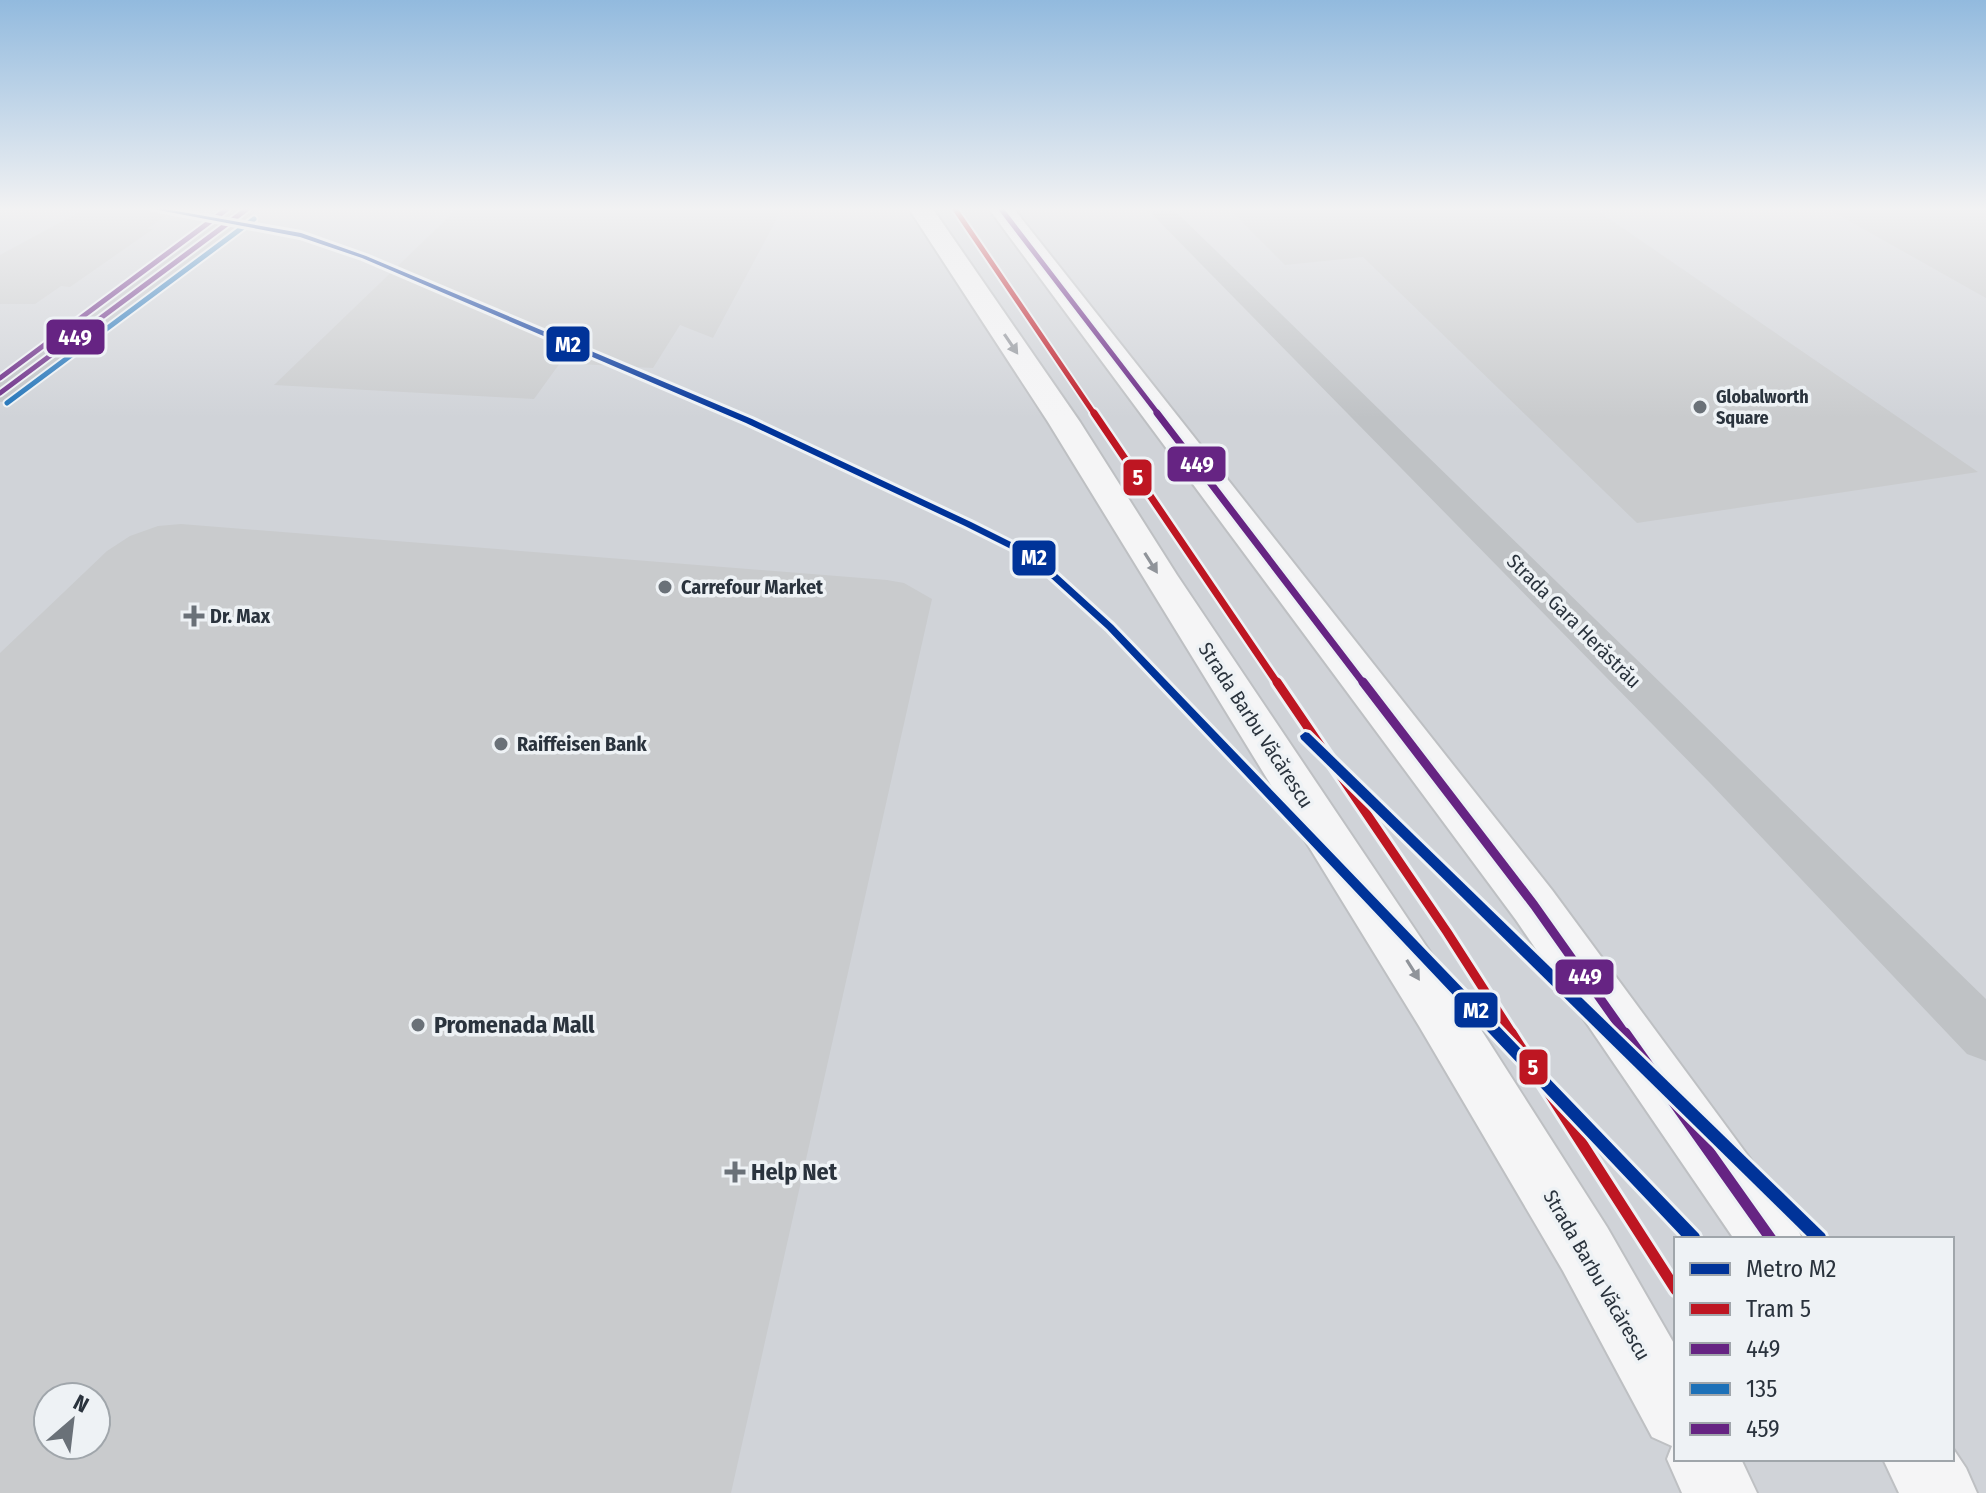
<svg xmlns="http://www.w3.org/2000/svg" width="1986" height="1493" font-family="'Fira Sans Condensed',sans-serif">
<style>
.built{fill:#d0d3d8;fill-rule:evenodd}
.building{fill:#c9cbcd;fill-rule:evenodd}
.lines{fill:none;stroke-linecap:round;stroke-linejoin:round}
.primary-casing{stroke:#bec0c3;stroke-width:4}
.secondary{fill:#bfc2c5;fill-rule:evenodd}
.primary{fill:#f5f5f6;fill-rule:evenodd}
.bus-1-far3-casing{stroke:#eef2f5;stroke-width:9}
.bus-1-far2-casing{stroke:#eef2f5;stroke-width:12}
.bus-1-far1-casing{stroke:#eef2f5;stroke-width:15}
.bus-1-casing{stroke:#eef2f5;stroke-width:17}
.bus-2-casing{stroke:#eef2f5;stroke-width:9}
.bus-3-casing{stroke:#eef2f5;stroke-width:9}
.bus-1-far3{stroke:#662483;stroke-width:5}
.bus-1-far2{stroke:#662483;stroke-width:7}
.bus-1-far1{stroke:#662483;stroke-width:9}
.bus-1{stroke:#662483;stroke-width:11}
.bus-2{stroke:#1d71b8;stroke-width:5}
.bus-3{stroke:#662483;stroke-width:5}
.tram-1-far3-casing{stroke:#eef2f5;stroke-width:9}
.tram-1-far2-casing{stroke:#eef2f5;stroke-width:12}
.tram-1-far1-casing{stroke:#eef2f5;stroke-width:15}
.tram-1-casing{stroke:#eef2f5;stroke-width:17}
.tram-1-far3{stroke:#be1622;stroke-width:5}
.tram-1-far2{stroke:#be1622;stroke-width:7}
.tram-1-far1{stroke:#be1622;stroke-width:9}
.tram-1{stroke:#be1622;stroke-width:11}
.metro-1-casing{stroke:#eef2f5;stroke-width:6}
.metro-1{fill:#039;fill-rule:evenodd}
.oneway{fill:#90949a}
.poi-dot{fill:#6a7178;stroke:#eef2f5;stroke-width:3}
.labels{text-anchor:middle;dominant-baseline:central;stroke-width:7;stroke-linejoin:round;paint-order:stroke}
.far-poi-label{font-size:18px;font-weight:bold;fill:#2a333d;stroke:#eef2f5;text-anchor:start}
.poi-label{font-size:20px;font-weight:bold;fill:#2a333d;stroke:#eef2f5;text-anchor:start}
.street-label{font-size:20px;fill:#2a333d;stroke:#eef2f5}
.near-poi-label{font-size:24px;font-weight:bold;fill:#2a333d;stroke:#eef2f5;text-anchor:start}
.line-badge{stroke:#eef2f5;stroke-width:3}
.badge-label{font-size:22px;text-anchor:middle;font-weight:bold;fill:#fff}
</style>
<rect width="100%" height="100%" fill="#e1e3e5"/>
<path class="built" d="M0 209H1986V1493H0ZM1676 1239H1952V1459H1676ZM48 1397H96V1445H48Z"/>
<g class="building">
<polygon points="85,209 176,209 147,229 153,229 70,287 61,286 35,304 0,304 0,255"/>
<polygon points="457,209 782,209 713,338 680,325 653,368 560,363 534,399 274,385"/>
<polygon points="1229,209 1595,209 1978,472 1637,523 1363,257 1285,265"/>
<polygon points="1828,209 1986,209 1986,298"/>
<path d="M181 524 887 580 904 583 932 599 731 1493H0V653L107 551 130 536 158 526ZM48 1397H96V1445H48Z"/>
</g>
<g class="lines">
<defs>
<g id="primary">
<polygon points="909,209 933,209 1080,422 1177,575 1457,992 1607,1227 1676,1347 1676,1459 1741,1459 1757,1493 1682,1493 1667,1459 1672,1446 1652,1437 1563,1271 1419,1026 1048,422"/>
<polygon points="989,209 1014,209 1552,890 1793,1217 1802,1239 1734,1239 1516,920"/>
<polygon points="1952,1447 1966,1468 1977,1493 1899,1493 1883,1459 1952,1459"/>
</g>
</defs>
<use href="#primary" class="primary-casing"/>
<g class="secondary">
<polygon points="231,209 259,209 11,400 0,402 0,378"/>
<polygon points="1147,209 1173,209 1986,999 1986,1061 1967,1054 1709,782"/>
</g>
<use href="#primary" class="primary"/>
<defs>
<g id="bus-1-far3">
<polyline points="1001,209 1159,415"/>
<polyline points="0,393 247,209"/>
</g>
<polyline id="bus-1-far2" points="1157,413 1364,684"/>
<polyline id="bus-1-far1" points="1363,682 1534,905 1626,1035"/>
<polyline id="bus-1" points="1625,1033 1771,1239"/>
<polyline id="bus-2" points="7,403 254,219"/>
<polyline id="bus-3" points="0,378 227,209"/>
</defs>
<use href="#bus-1-far3" class="bus-1-far3-casing"/>
<use href="#bus-1-far2" class="bus-1-far2-casing"/>
<use href="#bus-1-far1" class="bus-1-far1-casing"/>
<use href="#bus-1" class="bus-1-casing"/>
<use href="#bus-2" class="bus-2-casing"/>
<use href="#bus-3" class="bus-3-casing"/>
<use href="#bus-1-far3" class="bus-1-far3"/>
<use href="#bus-1-far2" class="bus-1-far2"/>
<use href="#bus-1-far1" class="bus-1-far1"/>
<use href="#bus-1" class="bus-1"/>
<use href="#bus-2" class="bus-2"/>
<use href="#bus-3" class="bus-3"/>
<defs>
<polyline id="tram-1-far3" points="955,209 1095,415"/>
<polyline id="tram-1-far2" points="1094,413 1278,684"/>
<polyline id="tram-1-far1" points="1277,682 1447,932 1513,1035"/>
<polyline id="tram-1" points="1511,1033 1676,1290"/>
</defs>
<use href="#tram-1-far3" class="tram-1-far3-casing"/>
<use href="#tram-1-far2" class="tram-1-far2-casing"/>
<use href="#tram-1-far1" class="tram-1-far1-casing"/>
<use href="#tram-1" class="tram-1-casing"/>
<use href="#tram-1-far3" class="tram-1-far3"/>
<use href="#tram-1-far2" class="tram-1-far2"/>
<use href="#tram-1-far1" class="tram-1-far1"/>
<use href="#tram-1" class="tram-1"/>
<defs>
<g id="metro-1">
<polygon points="153,209 165,209 301,233 366,256 752,419 971,522 1035,554 1113,625 1699,1234 1701,1239 1684,1239 1107,629 1029,558 965,526 746,423 362,258 300,237"/>
<polygon points="1305,732 1309,733 1825,1234 1827,1239 1810,1239 1301,739 1300,736"/>
</g>
</defs>
<use href="#metro-1" class="metro-1-casing"/>
<use href="#metro-1" class="metro-1"/>
</g>
<defs><path id="oneway-solid" d="M-6-.8H1V-3.2L6.5 0L1 3.2V.8H-6Z" transform="scale(2)"/></defs>
<g class="oneway">
<use href="#oneway-solid" transform="translate(1011 344) rotate(56)"/>
<use href="#oneway-solid" transform="translate(1151 563) rotate(58)"/>
<use href="#oneway-solid" transform="translate(1413 970) rotate(58)"/>
</g>
<linearGradient id="sky" x2="0" y2="1"><stop stop-color="#92bade"/><stop offset="0.5" stop-color="#f2f2f3"/><stop offset="1" stop-color="#f2f2f3" stop-opacity="0"/></linearGradient>
<rect width="1986" height="418" fill="url(#sky)"/>
<g class="poi-dot">
<circle cx="1700" cy="407" r="8"/>
<circle cx="665" cy="587" r="8"/>
<path d="M190 604h8v8h8v8h-8v8h-8v-8h-8v-8h8z"/>
<circle cx="501" cy="744" r="8"/>
<circle cx="418" cy="1025" r="8"/>
<path d="M731 1160h8v8h8v8h-8v8h-8v-8h-8v-8h8z"/>
</g>
<g class="labels">
<g class="far-poi-label">
<text x="1716" y="397">Globalworth<tspan x="1716" dy="21">Square</tspan></text>
</g>
<g class="poi-label">
<text x="681" y="587">Carrefour Market</text>
<text x="210" y="616">Dr. Max</text>
<text x="517" y="744">Raiffeisen Bank</text>
</g>
<g class="street-label">
<text transform="translate(1574 621) rotate(45)">Strada Gara Herăstrău</text>
<text transform="translate(1256 725) rotate(57)">Strada Barbu Văcărescu</text>
<text transform="translate(1597 1275) rotate(60)">Strada Barbu Văcărescu</text>
</g>
<g class="near-poi-label">
<text x="434" y="1025">Promenada Mall</text>
<text x="751" y="1172">Help Net</text>
</g>
</g>
<g class="line-badge">
<rect x="45" y="318" width="61" height="38" rx="8" fill="#662483"/>
<rect x="545" y="325" width="46" height="38" rx="8" fill="#039"/>
<rect x="1166" y="445" width="61" height="38" rx="8" fill="#662483"/>
<rect x="1122" y="458" width="31" height="39" rx="8" fill="#be1622"/>
<rect x="1011" y="539" width="46" height="38" rx="8" fill="#039"/>
<rect x="1554" y="958" width="61" height="38" rx="8" fill="#662483"/>
<rect x="1453" y="991" width="46" height="38" rx="8" fill="#039"/>
<rect x="1518" y="1048" width="31" height="38" rx="8" fill="#be1622"/>
</g>
<g class="badge-label">
<text x="75" y="345">449</text>
<text x="568" y="352">M2</text>
<text x="1197" y="472">449</text>
<text x="1138" y="485">5</text>
<text x="1034" y="565">M2</text>
<text x="1585" y="984">449</text>
<text x="1476" y="1018">M2</text>
<text x="1533" y="1075">5</text>
</g>
<rect x="1674" y="1237" width="280" height="224" fill="#eef2f5" stroke="#a0a6ab" stroke-width="2"/>
<rect x="1690" y="1263" width="40" height="12" fill="#003399" stroke="#a0a6ab" stroke-width="2"/>
<text x="1746" y="1277" font-size="24" fill="#2a333d">Metro M2</text>
<rect x="1690" y="1303" width="40" height="12" fill="#be1622" stroke="#a0a6ab" stroke-width="2"/>
<text x="1746" y="1317" font-size="24" fill="#2a333d">Tram 5</text>
<rect x="1690" y="1343" width="40" height="12" fill="#662483" stroke="#a0a6ab" stroke-width="2"/>
<text x="1746" y="1357" font-size="24" fill="#2a333d">449</text>
<rect x="1690" y="1383" width="40" height="12" fill="#1d71b8" stroke="#a0a6ab" stroke-width="2"/>
<text x="1746" y="1397" font-size="24" fill="#2a333d">135</text>
<rect x="1690" y="1423" width="40" height="12" fill="#662483" stroke="#a0a6ab" stroke-width="2"/>
<text x="1746" y="1437" font-size="24" fill="#2a333d">459</text>
<g transform="translate(72 1421) rotate(28)"><circle r="38" fill="#eef2f5" stroke="#a0a6ab" stroke-width="2"/>
<path d="M0-6L14 30L0 20L-14 30Z" fill="#6a7178"/>
<text y="-12" font-size="22" font-weight="bold" text-anchor="middle" fill="#2a333d">N</text>
</g>
</svg>
